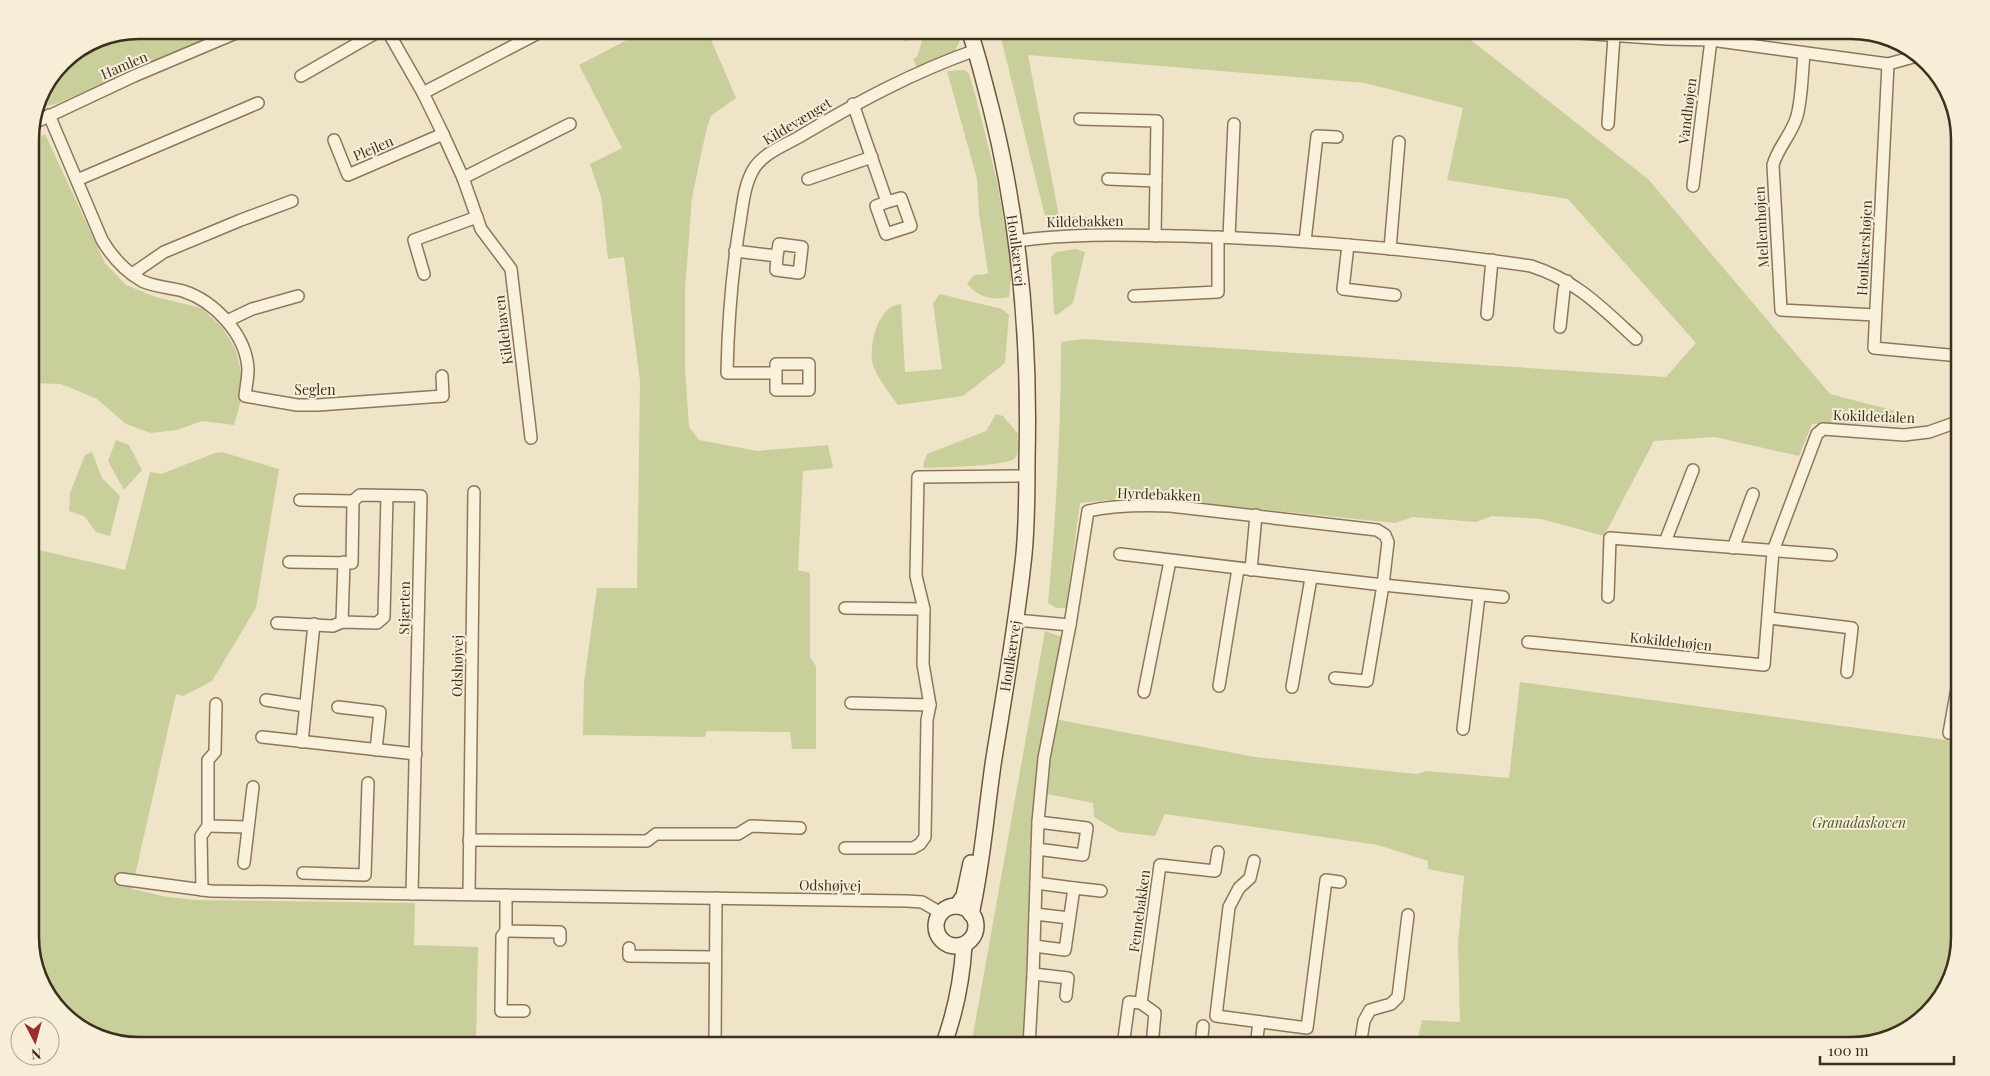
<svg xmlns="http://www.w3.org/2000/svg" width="1990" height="1076" font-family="'Playfair Display',serif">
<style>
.green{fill:#c9cf9b}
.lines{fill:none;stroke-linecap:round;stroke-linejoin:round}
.street-casing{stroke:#8d765c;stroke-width:14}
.secondary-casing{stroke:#6f573f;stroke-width:18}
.street{stroke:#faf1dc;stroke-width:11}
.secondary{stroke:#faf1dc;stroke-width:15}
.labels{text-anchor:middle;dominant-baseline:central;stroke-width:4;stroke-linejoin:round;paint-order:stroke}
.street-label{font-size:14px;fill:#3d2e20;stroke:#f7eed8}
.park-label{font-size:14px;font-style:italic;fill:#4d5a26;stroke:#f7eed8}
.rim{fill:none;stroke:#3d2e20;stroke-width:2.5}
</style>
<rect width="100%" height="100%" fill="#f0e4c8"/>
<g class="green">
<polygon points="139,30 227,30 56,104 36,108 38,97 62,62 97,38"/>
<polygon points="646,30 707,30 736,98 711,116 706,131 692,198 685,290 685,369 689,427 699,440 757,451 828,445 833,468 803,471 798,570 810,573 810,657 816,666 816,749 792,749 790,732 707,731 705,737 583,735 584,682 597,588 637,588 640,381 624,257 608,259 601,197 590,164 622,148 579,65"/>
<polygon points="900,30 957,30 960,40 955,51 917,68 913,59 917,57 922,41 920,38 915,38 905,42"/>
<path d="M999 30H1458L1648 179 1830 394 1911 415 1894 423 1812 424 1799 456 1715 437 1654 441 1604 536 1541 519 1492 516 1476 522 1413 517 1395 523 1142 497 1080 503 1066 608H1056L1048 603C1056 516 1061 429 1061 342L1083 339 1666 377 1696 343 1568 199 1447 180 1463 108 1365 83 1028 55 1059 216 1088 217 1093 222 1092 229 1053 228 1046 220Z"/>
<path d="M965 70 969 74 975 94 997 181 1012 270 1009 297C991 301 979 297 967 284L974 275 987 274 988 272 979 214 977 179 947 71Z"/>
<polygon points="45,134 105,263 126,285 156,297 201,308 222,327 235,348 241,371 240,404 234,425 202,421 177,430 151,433 126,424 97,399 61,384 30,383 30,302 39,285 30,273 30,144"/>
<polygon points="1076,249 1085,252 1073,303 1057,315 1054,314 1051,257 1056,252"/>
<path d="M940 294 1002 309 1009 315 1005 363 963 396 898 405C891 395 876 376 873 365 868 346 878 305 901 304L905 372 942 369 933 303Z"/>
<path d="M996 414 1003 416 1018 434C1017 440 1019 451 1016 457 1011 467 937 467 924 468L923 465 927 454 986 431Z"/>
<polygon points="116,440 129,445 142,470 124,490 108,461"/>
<polygon points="92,452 102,478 120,496 110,536 96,532 84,516 69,511 70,493 85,455"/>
<polygon points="222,452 279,469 256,608 212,681 183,696 176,694 132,889 168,897 196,900 415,903 414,945 478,947 476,1043 547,1044 547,1046 139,1046 90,1035 48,998 30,945 30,550 35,549 125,570 150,472 161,474 215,453"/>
<polygon points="1045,631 1062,637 1049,718 1255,757 1417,774 1426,771 1509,778 1520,682 1953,741 1960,937 1949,986 1906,1031 1852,1046 1416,1046 1422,1020 1460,1022 1458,943 1464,876 1428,869 1428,861 1378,845 1165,814 1155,836 1119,832 1094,817 1093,803 1037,792 1022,1046 971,1046"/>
</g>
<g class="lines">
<defs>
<g id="street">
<polyline points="387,30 423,93 443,134 463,178 481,229 511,269 531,438"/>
<polyline points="1536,30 1666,39 1711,40 1888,64 1917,56"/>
<path d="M1804 54C1802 74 1802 97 1797 116 1792 134 1778 147 1773 165L1781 310 1875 315"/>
<polyline points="1888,64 1874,348 1960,356"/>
<polyline points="301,76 381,30"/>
<polyline points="423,93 544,30"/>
<polyline points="853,104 887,202 876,206 886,234 911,226 901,198 887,202"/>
<path d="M49 115 102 240C112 257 125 271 142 281 154 287 169 287 183 291 214 301 246 334 248 369 248 378 246 387 245 396L297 405H318L443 396 442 376"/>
<polyline points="1080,119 1157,121 1155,236"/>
<polyline points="32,124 134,76 243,30"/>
<polyline points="1608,124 1614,36"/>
<polyline points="334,140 348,175 443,134"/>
<polyline points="463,178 570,124"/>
<polyline points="808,179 872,157"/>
<polyline points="1108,179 1156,181"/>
<polyline points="77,180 258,103"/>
<polyline points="1693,186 1711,40"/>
<polyline points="1229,237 1234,124"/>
<path d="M1017 241C1072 233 1127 235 1183 236 1299 239 1416 249 1531 266 1577 281 1601 307 1636 339"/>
<polyline points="1305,241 1317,136 1337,137"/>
<polyline points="1348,245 1343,289 1395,295"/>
<polyline points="1390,249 1399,142"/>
<polyline points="735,251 777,256 776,270 799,273 802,247 779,244 777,256"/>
<polyline points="132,274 164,252 241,220 292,201"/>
<polyline points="424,274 414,240 477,217"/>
<polyline points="1134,296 1218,292 1218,237"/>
<polyline points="1487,314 1492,260"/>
<polyline points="227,321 252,309 298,296"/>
<polyline points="1560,327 1564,290 1567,281"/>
<path d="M776 373V390H809V364H776V373H727C728 322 732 272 740 222 743 204 744 186 753 170 762 154 783 146 799 137 856 103 913 72 976 50"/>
<polyline points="300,500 353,501 360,495 421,496 412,894"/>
<polyline points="1665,542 1693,470"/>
<polyline points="1733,548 1753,494"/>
<polyline points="1120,554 1383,585 1367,681 1335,678"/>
<polyline points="289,562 352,563 353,501"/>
<polyline points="1251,570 1256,515"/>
<polyline points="1608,597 1610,538 1831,555"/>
<polyline points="845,608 924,609"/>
<polyline points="1769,618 1852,628 1847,672"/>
<path d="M1016 620 1070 625 1088 511C1115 505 1143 505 1170 506L1377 530 1385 535 1388 542 1383 585 1503 597"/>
<polyline points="342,622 344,562"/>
<polyline points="277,623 333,626 342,622 377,623 384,617 387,496"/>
<polyline points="1528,642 1764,665 1773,551 1817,434 1823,429 1904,435 1929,432 1960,421"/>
<polyline points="1219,686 1238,569"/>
<polyline points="1292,687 1311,578"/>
<polyline points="1144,692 1170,561"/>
<polyline points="266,700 305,706"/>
<polyline points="851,703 930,705"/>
<polyline points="338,707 380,712 376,750"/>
<polyline points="1463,729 1479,596"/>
<polyline points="1949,733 1960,672"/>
<polyline points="262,737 416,754"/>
<polyline points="302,742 314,624"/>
<polyline points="208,826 248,827"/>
<polyline points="469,840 647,841 656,834 738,834 751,826 800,828"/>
<polyline points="845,848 913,848 920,844 925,837 927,720 930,705 923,664 924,609 916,576 918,477 1027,476"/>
<polyline points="1037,849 1083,855 1087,828 1038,822"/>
<polyline points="1254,861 1250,878 1239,888 1229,907 1216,1016 1307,1028 1326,880 1340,882"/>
<polyline points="244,863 253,787"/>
<polyline points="303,873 365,875 368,783"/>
<polyline points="121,879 211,891 907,901 922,902 941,913"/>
<polyline points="1074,888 1101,891"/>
<polyline points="202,890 201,836 208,826 208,760 215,752 216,704"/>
<polyline points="469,894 474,492"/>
<polyline points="506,895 506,931 560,932 560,940"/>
<polyline points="1035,914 1069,918"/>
<polyline points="506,931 502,936 501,1011 524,1011"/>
<polyline points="1034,946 1065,950 1074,888 1036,883"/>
<polyline points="629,948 629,956 715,957"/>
<polyline points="1033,974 1068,978 1066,996"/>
<polyline points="715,1046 716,898"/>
<polyline points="1029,1046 1033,974 1038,822 1044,758 1070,625"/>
<polyline points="1123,1046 1129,1002 1141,1003"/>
<polyline points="1152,1046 1155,1013 1141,1003 1160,865 1215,871 1218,852"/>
<polyline points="1201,1046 1203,1026"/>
<polyline points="1256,1046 1259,1022"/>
<polyline points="1360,1046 1364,1021 1370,1010 1391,1004 1398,997 1408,915"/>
</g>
<g id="secondary">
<path id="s1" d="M969 30C978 55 984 82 991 108 1020 223 1030 341 1027 459 1027 491 1027 523 1024 554 1017 622 1005 690 994 758 986 810 983 862 971 914"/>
<polyline points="957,906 964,896 971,863"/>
<circle cx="956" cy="926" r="20"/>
<path d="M943 1046C955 1014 962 979 964 945"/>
</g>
</defs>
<use href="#street" class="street-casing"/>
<use href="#secondary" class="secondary-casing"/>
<use href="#street" class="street"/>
<use href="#secondary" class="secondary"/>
</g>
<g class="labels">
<g class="street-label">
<text transform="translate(124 65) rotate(-23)">Hamlen</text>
<text transform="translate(1687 111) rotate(-83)">Vandhøjen</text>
<text transform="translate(797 121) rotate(-31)">Kildevænget</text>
<text transform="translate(373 148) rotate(-23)">Plejlen</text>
<text transform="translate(1085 221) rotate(-1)">Kildebakken</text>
<text transform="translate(1761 227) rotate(-93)">Mellemhøjen</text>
<text transform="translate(1864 248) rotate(-87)">Houlkærshøjen</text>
<text stroke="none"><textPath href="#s1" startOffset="226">Houlkærvej</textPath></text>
<text transform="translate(503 330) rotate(-97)">Kildehaven</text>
<text x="315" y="389">Seglen</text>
<text transform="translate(1874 416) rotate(2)">Kokildedalen</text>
<text transform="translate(1159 494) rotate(2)">Hyrdebakken</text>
<text transform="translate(404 608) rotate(-89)">Stjærten</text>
<text transform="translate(1671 641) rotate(6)">Kokildehøjen</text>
<text transform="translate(1010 656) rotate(-81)">Houlkærvej</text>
<text transform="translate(457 666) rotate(-89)">Odshøjvej</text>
<text transform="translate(830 885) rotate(1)">Odshøjvej</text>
<text transform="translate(1139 911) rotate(-82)">Fennebakken</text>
</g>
<g class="park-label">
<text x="1859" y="822">Granadaskoven</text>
</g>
</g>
<path d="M0 0H1990V1076H0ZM139 39H1851A100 100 0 0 1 1951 139V937A100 100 0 0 1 1851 1037H139A100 100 0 0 1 39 937V139A100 100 0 0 1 139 39Z" fill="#f7eed8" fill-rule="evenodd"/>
<path class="rim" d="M139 39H1851A100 100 0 0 1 1951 139V937A100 100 0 0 1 1851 1037H139A100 100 0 0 1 39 937V139A100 100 0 0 1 139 39Z"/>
<g transform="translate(35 1041) rotate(174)"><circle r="24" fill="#f7eed8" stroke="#ada18e"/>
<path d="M0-4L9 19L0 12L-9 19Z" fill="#9e2a2b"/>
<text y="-8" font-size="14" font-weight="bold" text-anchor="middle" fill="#3d2e20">N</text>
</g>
<path d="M1820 1056v8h134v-8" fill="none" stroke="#3d2e20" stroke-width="2.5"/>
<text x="1828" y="1056" font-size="15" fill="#3d2e20" stroke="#f7eed8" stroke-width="4" paint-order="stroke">100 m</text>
</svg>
